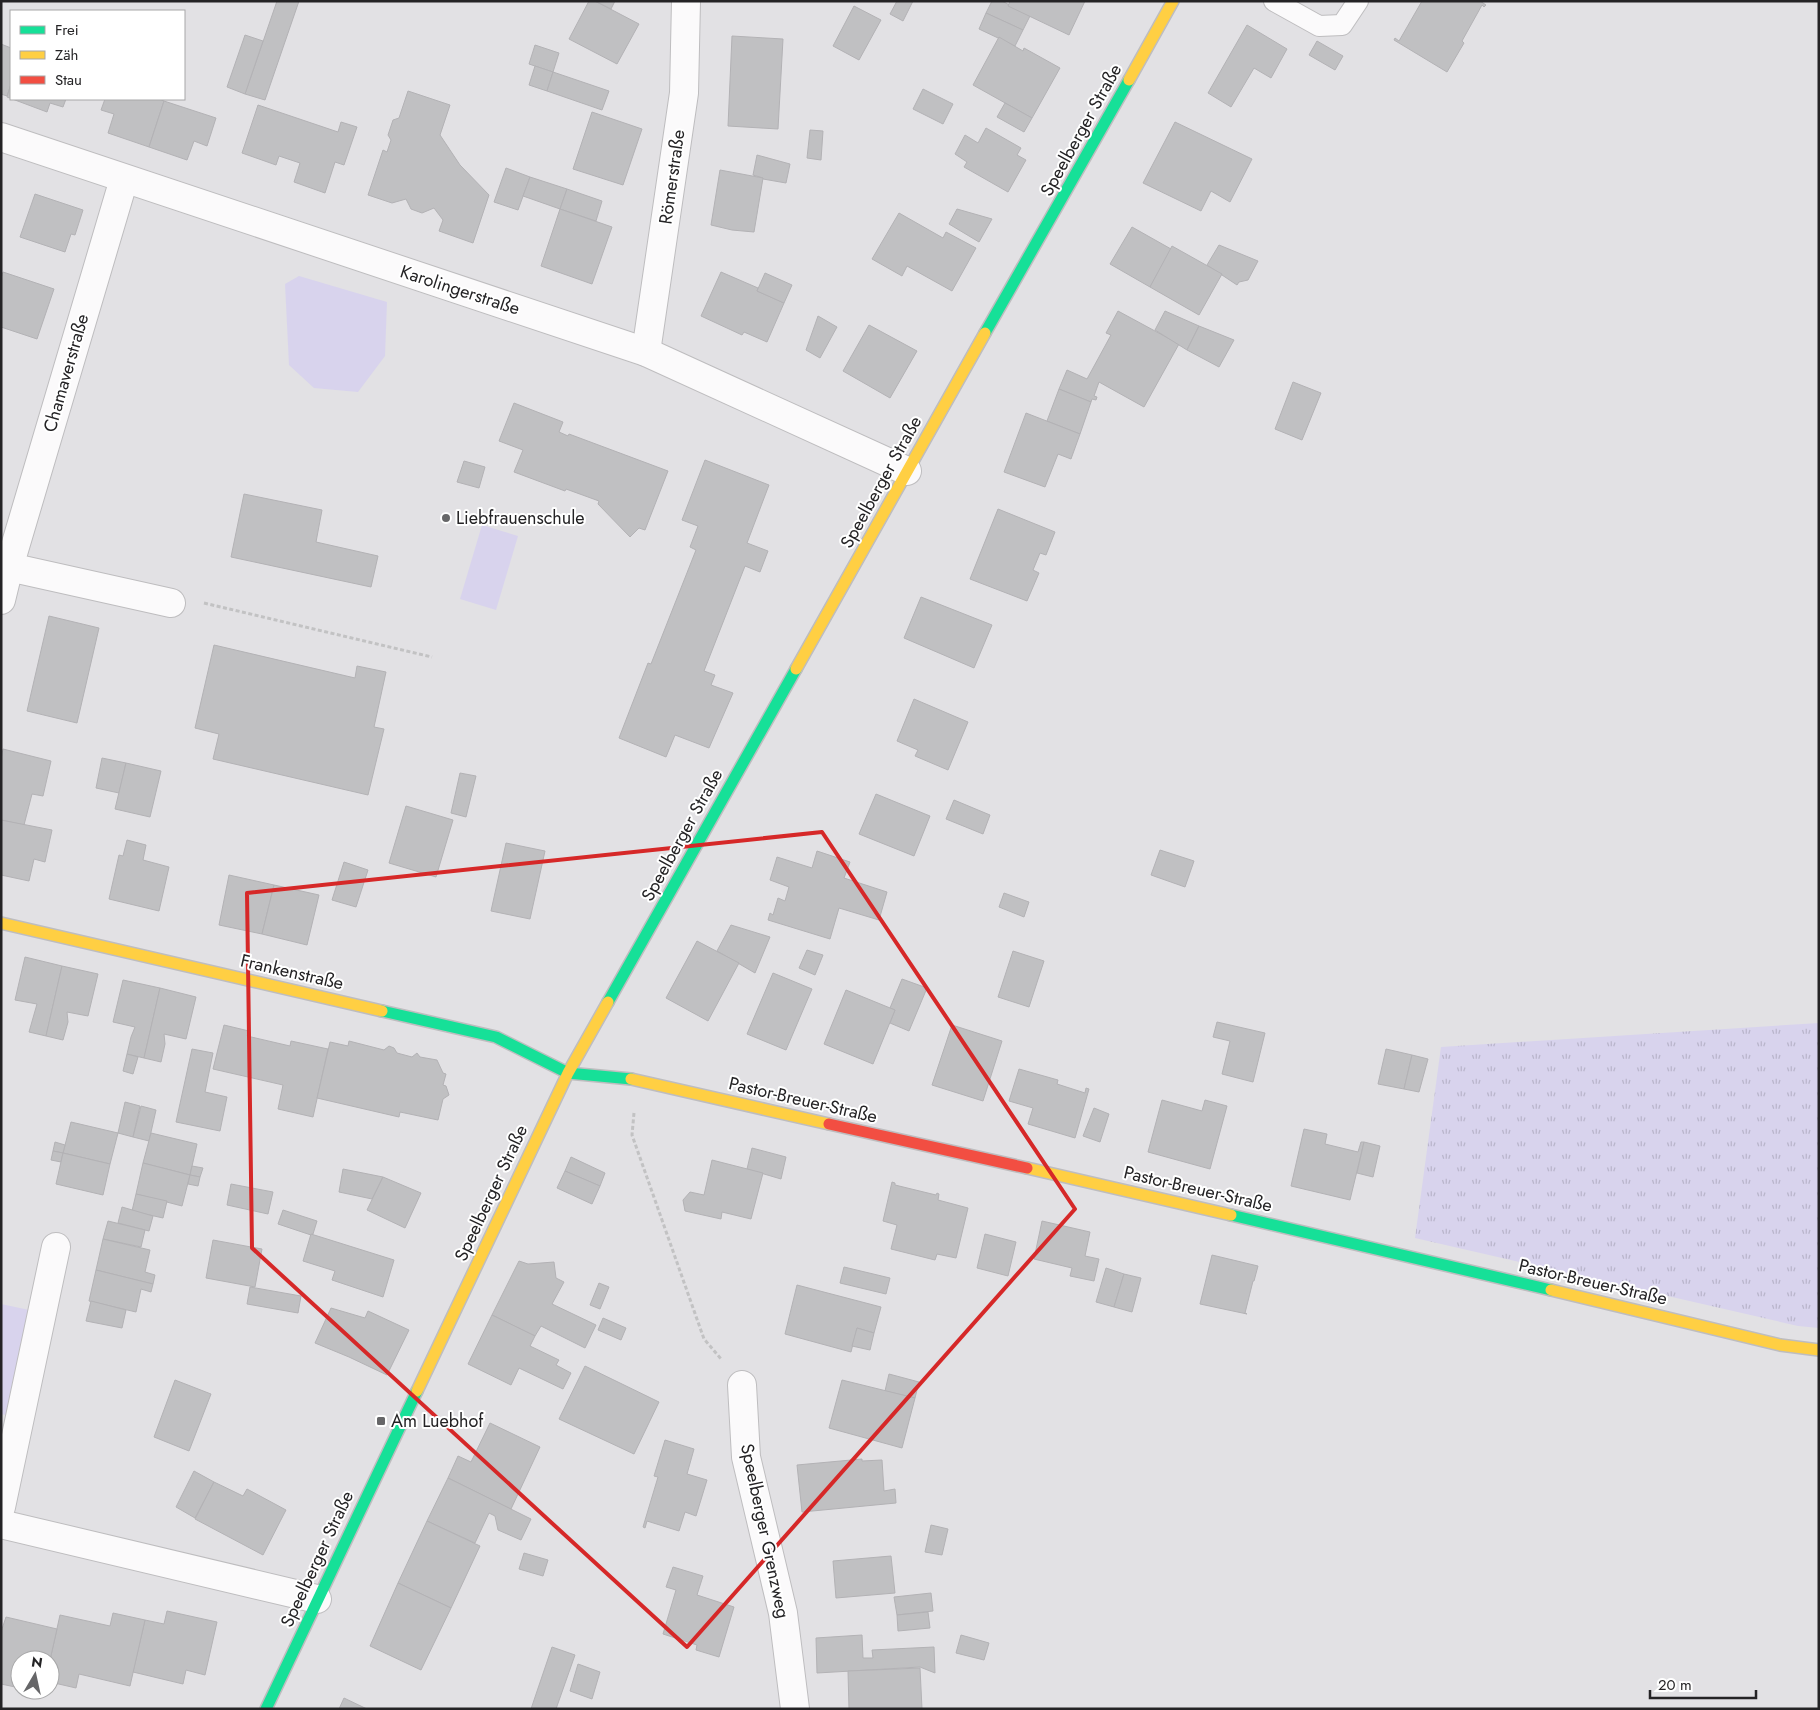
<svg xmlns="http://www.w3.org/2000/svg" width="1820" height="1710" font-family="Jost,sans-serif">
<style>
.grass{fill:url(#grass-tufts)}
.park{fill:#d8d3ed}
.building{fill:#c0c0c2;stroke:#b3b2b5}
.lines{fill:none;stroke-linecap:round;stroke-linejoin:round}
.lane-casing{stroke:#bebdbf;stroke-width:22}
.street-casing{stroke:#bebdbf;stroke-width:30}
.fast-casing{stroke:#bebdbf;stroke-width:14}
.slow-casing{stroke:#bebdbf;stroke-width:14}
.jam-casing{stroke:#bebdbf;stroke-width:14}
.path{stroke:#c2c2c3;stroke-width:3;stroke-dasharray:4 2.5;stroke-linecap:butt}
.lane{stroke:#fbfafb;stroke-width:20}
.street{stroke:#fbfafb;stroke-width:28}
.fast{stroke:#16e098;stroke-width:11}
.slow{stroke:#ffcf43;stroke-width:11}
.jam{stroke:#f24e42;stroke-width:11}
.marked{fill:none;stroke:#d62828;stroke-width:4;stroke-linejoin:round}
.poi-dot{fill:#666668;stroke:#fff;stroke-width:2}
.labels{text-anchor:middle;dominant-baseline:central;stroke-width:4;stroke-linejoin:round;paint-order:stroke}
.street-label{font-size:18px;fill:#242325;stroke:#fff}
.poi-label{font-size:18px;fill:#242325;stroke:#fff;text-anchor:start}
</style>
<defs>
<pattern id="grass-tufts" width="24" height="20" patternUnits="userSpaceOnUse" patternTransform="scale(1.25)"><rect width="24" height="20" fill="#d8d3ed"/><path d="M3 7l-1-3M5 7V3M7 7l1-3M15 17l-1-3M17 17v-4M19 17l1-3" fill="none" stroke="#b9b5cb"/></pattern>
</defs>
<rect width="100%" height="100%" fill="#e2e1e4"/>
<polygon class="grass" points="1819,1023 1819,1328 1798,1326 1415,1238 1441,1047"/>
<g class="park">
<polygon points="299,276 387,302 385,356 358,392 314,388 289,365 285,284"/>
<polygon points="482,525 518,536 496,610 460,599"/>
<polygon points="1,1304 34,1311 10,1416 1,1414"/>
</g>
<g class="building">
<polygon points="277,1 299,1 265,100 245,94"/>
<polygon points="589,1 595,1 639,24 617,64 569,39"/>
<polygon points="595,1 615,1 611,9"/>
<polygon points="897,1 913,1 903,21 890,14"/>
<polygon points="992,1 1002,1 1030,16 1023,30 986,13"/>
<polygon points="1010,1 1085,1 1069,35 1008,6"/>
<polygon points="1422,1 1480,1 1486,5 1484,7 1482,5 1462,41 1464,43 1447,72 1394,40 1395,38 1399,41"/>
<polygon points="854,6 881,20 859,60 833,46"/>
<polygon points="986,13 1023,30 1015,46 979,29"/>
<polygon points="1247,25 1287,49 1271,78 1254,68 1231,107 1208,93"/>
<polygon points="245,35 263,41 245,94 227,87"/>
<polygon points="732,36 783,39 778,129 728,126"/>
<polygon points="999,37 1023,51 1024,48 1060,68 1032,118 973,85"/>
<polygon points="1317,41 1343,56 1335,70 1309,55"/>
<polygon points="1,44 11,48 11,84 7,96 1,94"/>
<polygon points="535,45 559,53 553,72 529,64"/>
<polygon points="535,66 553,72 547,91 529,85"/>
<polygon points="553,72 609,91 602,110 547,91"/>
<polygon points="11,84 11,99 66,99 63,107 50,103 47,112 7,97"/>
<polygon points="923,89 953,104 943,124 913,109"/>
<polygon points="408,91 450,105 440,135 460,165 489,195 473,243 439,231 443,220 434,208 422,213 411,209 406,199 392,203 368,195 383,150 387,152 391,140 388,135 393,120 399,118"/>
<polygon points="105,99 159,99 164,101 149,147 108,133 114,114 101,110"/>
<polygon points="164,101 216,118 207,146 194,141 187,160 149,147"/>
<polygon points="1005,103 1032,118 1024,132 997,117"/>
<polygon points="258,105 338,132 341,122 357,127 344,165 335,162 325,193 294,182 300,163 279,156 276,165 242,153"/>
<polygon points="592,112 642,129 623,185 573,169"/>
<polygon points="1175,122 1252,159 1230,202 1211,191 1201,211 1143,183"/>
<polygon points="986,128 1021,148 1017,155 1026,160 1008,192 964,167 967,162 955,154 965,135 978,143"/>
<polygon points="810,130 823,131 821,160 807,158"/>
<polygon points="757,155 790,164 786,183 763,179 763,178 753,175"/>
<polygon points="506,168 530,177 518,210 494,202"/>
<polygon points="720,170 763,178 754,232 732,230 711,225"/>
<polygon points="530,177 567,189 560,209 523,196"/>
<polygon points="567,189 602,201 596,221 560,209"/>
<polygon points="35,194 83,210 75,235 71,234 65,252 20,237"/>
<polygon points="560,209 612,227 592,284 541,266"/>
<polygon points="957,209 992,219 979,242 949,224"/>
<polygon points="899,213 943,238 946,232 976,248 952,291 907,266 902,276 872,259"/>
<polygon points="1132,227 1171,249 1150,287 1110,264"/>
<polygon points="1219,245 1258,261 1248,280 1239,282 1237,285 1207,265"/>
<polygon points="1172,246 1222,274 1199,315 1150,287"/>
<polygon points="3,272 54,289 37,339 1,327 1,278"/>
<polygon points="721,272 758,288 757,291 784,303 767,342 744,332 742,335 701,316"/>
<polygon points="765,273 792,285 784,303 757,291"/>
<polygon points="1118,311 1179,344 1144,407 1099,382 1094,396 1097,397 1096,400 1092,399 1091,402 1059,389 1067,370 1087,379 1111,335 1106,333"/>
<polygon points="1165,311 1199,326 1187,350 1155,330"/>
<polygon points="818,316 837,327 820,358 806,350"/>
<polygon points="869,325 917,351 890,398 843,371"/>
<polygon points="1199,326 1234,340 1219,367 1187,350"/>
<polygon points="1293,382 1321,393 1302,440 1275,429"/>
<polygon points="1059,389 1091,402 1080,434 1047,421"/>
<polygon points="514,403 563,422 559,432 568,436 569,434 668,471 645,530 639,528 630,537 598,504 599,501 566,489 565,491 514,472 523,450 499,441"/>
<polygon points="1026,413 1080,434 1071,459 1058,454 1045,487 1004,472"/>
<polygon points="705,460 769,485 747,543 768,551 760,572 745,566 704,671 715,675 711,685 733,693 709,748 675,735 666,757 619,738 648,663 651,664 696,550 690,547 698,526 682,520"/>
<polygon points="464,461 485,467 479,488 457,482"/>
<polygon points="244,494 322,510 316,542 378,556 371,587 231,557"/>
<polygon points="998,509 1055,532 1046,555 1040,553 1033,570 1039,573 1027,601 970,579"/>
<polygon points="921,597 992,625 974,668 904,638"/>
<polygon points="49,616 99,628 77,723 27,711"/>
<polygon points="214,645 355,678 357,666 386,672 374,727 384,729 368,795 213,759 219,734 195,728"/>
<polygon points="914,699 968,722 948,770 915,756 918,750 897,741"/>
<polygon points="3,749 51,761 43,796 32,794 24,825 1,820 1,759"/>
<polygon points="102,758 126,763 119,793 96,788"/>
<polygon points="126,763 161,771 150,817 115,809"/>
<polygon points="460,773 476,776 466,817 451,813"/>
<polygon points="876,794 930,816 914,856 859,834"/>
<polygon points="954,800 990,815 983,834 946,819"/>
<polygon points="406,806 453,820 436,877 389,863"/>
<polygon points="1,820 52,830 45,862 34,859 29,881 1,875"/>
<polygon points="127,840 146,845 143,860 169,867 159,911 109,899 119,855 123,856"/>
<polygon points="506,843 545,851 530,919 491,911"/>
<polygon points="1160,850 1194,861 1185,887 1151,875"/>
<polygon points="817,851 850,862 844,878 887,892 879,920 839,908 830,939 768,920 770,913 773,915 778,898 785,901 789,887 770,880 777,857 812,868"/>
<polygon points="344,862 368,870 356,907 332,900"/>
<polygon points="229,875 274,885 262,934 219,925"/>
<polygon points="274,885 319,895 307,945 262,934"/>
<polygon points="1004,893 1029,902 1024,917 999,907"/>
<polygon points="731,925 770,937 755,973 717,951"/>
<polygon points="697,941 739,963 708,1021 666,998"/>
<polygon points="807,950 823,955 815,975 799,968"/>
<polygon points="1013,951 1044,961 1029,1007 998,997"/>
<polygon points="25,957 62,966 46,1036 29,1032 37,1004 15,1000"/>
<polygon points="62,966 98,974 88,1016 67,1012 68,1022 63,1040 46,1036"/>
<polygon points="773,973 812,989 786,1050 747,1034"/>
<polygon points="902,979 927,988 909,1031 890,1023 895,1010 890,1008"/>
<polygon points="123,980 160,988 144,1058 127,1054 131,1037 135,1027 113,1022"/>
<polygon points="160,988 196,997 186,1039 164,1034 165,1044 161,1062 144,1058"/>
<polygon points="846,990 895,1010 873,1064 824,1044"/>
<polygon points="1217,1022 1265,1033 1253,1082 1222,1074 1230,1041 1213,1037"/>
<polygon points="224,1025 249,1031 247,1036 290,1046 291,1041 328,1049 313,1117 278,1109 283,1085 213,1069"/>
<polygon points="952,1025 1002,1041 983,1101 932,1085"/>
<polygon points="349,1041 384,1050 389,1046 394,1048 397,1053 412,1057 417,1053 420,1057 437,1060 443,1073 446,1074 443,1085 446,1086 449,1095 443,1099 438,1120 400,1112 399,1117 317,1098 330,1042 348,1046"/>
<polygon points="192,1049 213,1053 205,1092 227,1097 220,1131 176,1122"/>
<polygon points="1386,1049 1412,1055 1404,1089 1378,1084"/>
<polygon points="127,1054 138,1057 133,1074 123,1071"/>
<polygon points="1412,1055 1428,1059 1419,1092 1404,1089"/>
<polygon points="1019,1069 1058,1080 1057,1084 1085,1093 1086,1088 1089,1089 1075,1138 1028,1124 1033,1108 1009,1101"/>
<polygon points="1162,1100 1202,1111 1205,1100 1227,1106 1210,1169 1148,1152"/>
<polygon points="125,1102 140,1106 133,1137 118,1133"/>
<polygon points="141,1106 156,1110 149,1141 133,1137"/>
<polygon points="1094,1108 1109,1114 1100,1142 1083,1136"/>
<polygon points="71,1122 118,1133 110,1164 63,1153"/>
<polygon points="1304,1129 1327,1134 1325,1144 1358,1152 1361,1142 1364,1142 1350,1200 1291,1186"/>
<polygon points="151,1133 197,1144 190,1175 143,1163"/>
<polygon points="55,1142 65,1145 63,1153 53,1151"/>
<polygon points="1364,1142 1380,1146 1373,1177 1357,1173"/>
<polygon points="752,1148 786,1157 781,1179 747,1169"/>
<polygon points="53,1151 63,1153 61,1162 51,1160"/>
<polygon points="63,1153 110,1164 103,1195 56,1184"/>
<polygon points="571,1157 605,1173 600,1186 565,1171"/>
<polygon points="712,1160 763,1173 751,1219 722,1212 721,1219 685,1211 683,1200 690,1192 704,1195"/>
<polygon points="143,1163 190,1175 182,1206 136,1194"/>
<polygon points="192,1166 203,1168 200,1177 190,1175"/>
<polygon points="343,1169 383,1177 372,1199 339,1192"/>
<polygon points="565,1171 600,1186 592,1204 557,1188"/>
<polygon points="190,1175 200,1177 198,1186 188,1184"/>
<polygon points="383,1177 421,1193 405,1228 367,1210"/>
<polygon points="892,1182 895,1183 895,1185 936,1195 937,1193 939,1194 938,1200 968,1208 956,1258 937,1254 935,1260 891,1249 897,1225 883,1221"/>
<polygon points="231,1184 273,1192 268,1214 227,1205"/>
<polygon points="136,1194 167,1201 163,1218 132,1211"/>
<polygon points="122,1207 153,1216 149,1231 118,1223"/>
<polygon points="283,1210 317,1221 313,1234 311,1235 278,1224"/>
<polygon points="108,1221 145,1230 141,1247 103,1239"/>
<polygon points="1042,1221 1090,1232 1085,1256 1099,1259 1094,1281 1070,1276 1072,1268 1034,1259"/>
<polygon points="311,1234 394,1260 383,1297 332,1280 335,1271 303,1261"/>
<polygon points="985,1234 1016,1242 1008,1276 977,1268"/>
<polygon points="103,1239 150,1250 145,1272 155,1275 153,1284 96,1270"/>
<polygon points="213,1240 262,1249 255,1287 206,1278"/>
<polygon points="1212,1255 1258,1266 1254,1281 1253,1281 1245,1313 1247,1314 1200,1304"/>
<polygon points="519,1261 528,1264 554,1262 556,1278 564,1282 552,1304 596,1325 585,1348 541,1326 535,1336 492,1315"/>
<polygon points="844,1267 890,1278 886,1294 840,1283"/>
<polygon points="1106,1268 1124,1274 1114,1307 1096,1302"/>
<polygon points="96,1270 153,1284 151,1292 141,1289 136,1312 89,1301"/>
<polygon points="1124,1274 1141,1278 1132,1312 1114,1307"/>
<polygon points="599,1283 609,1287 600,1309 590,1305"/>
<polygon points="797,1285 881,1307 874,1333 857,1328 851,1352 785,1334"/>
<polygon points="250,1287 301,1296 298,1313 247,1304"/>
<polygon points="91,1301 126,1310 122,1328 86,1321"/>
<polygon points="331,1308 365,1318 368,1311 409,1330 387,1375 349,1357 315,1343"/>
<polygon points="492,1315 535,1336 530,1346 559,1360 556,1365 571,1373 563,1389 519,1368 511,1385 468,1364"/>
<polygon points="603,1318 626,1328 621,1340 598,1330"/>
<polygon points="857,1328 874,1333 870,1350 852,1346"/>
<polygon points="585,1366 659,1402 634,1454 559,1419"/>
<polygon points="889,1374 919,1382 915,1398 885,1391"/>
<polygon points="175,1380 211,1394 189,1451 154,1437"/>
<polygon points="842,1380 915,1398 902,1448 829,1428"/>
<polygon points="490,1423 540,1447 511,1509 448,1478 458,1456 471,1462"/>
<polygon points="665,1440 694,1449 687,1474 707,1480 696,1516 685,1512 679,1531 647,1521 645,1528 643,1527 658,1477 654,1476"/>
<polygon points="862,1459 862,1461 882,1460 884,1491 895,1489 896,1503 802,1512 797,1465"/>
<polygon points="194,1471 214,1482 195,1518 176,1507"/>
<polygon points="448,1478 531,1519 521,1540 498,1530 495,1516 489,1513 475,1543 427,1521"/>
<polygon points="214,1482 243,1496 247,1489 286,1510 263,1555 195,1519"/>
<polygon points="427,1521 480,1546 451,1608 398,1583"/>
<polygon points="931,1525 948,1529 942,1555 925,1552"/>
<polygon points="524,1553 548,1560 543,1576 519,1569"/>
<polygon points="891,1556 895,1593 836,1598 833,1561"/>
<polygon points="673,1567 703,1576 697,1595 734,1607 719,1657 696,1650 697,1645 663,1634 676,1590 666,1587"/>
<polygon points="398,1583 451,1608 421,1670 370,1646"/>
<polygon points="931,1593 933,1611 897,1615 894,1597"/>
<polygon points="167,1611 217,1622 205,1675 186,1670 183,1684 133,1672 145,1620 164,1624"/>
<polygon points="928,1612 930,1628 898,1631 897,1615"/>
<polygon points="113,1613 145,1620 130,1686 79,1674 76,1688 50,1682 50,1660 60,1615 110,1626"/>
<polygon points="6,1617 57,1629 50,1660 20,1660 20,1688 1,1684 1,1632"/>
<polygon points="862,1635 863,1658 873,1658 872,1650 934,1647 935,1673 920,1667 817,1673 816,1638"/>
<polygon points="961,1635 989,1643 984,1660 956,1653"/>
<polygon points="552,1647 575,1655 556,1709 531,1709"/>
<polygon points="578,1664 600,1672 592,1699 570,1691"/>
<polygon points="920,1668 922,1709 849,1709 848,1671"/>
<polygon points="344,1698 367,1709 339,1709"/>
</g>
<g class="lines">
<defs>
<polyline id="lane" points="1274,1 1319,26 1342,25 1358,1"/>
<g id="street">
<polyline points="1,137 646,352 907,471"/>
<polyline points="646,352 684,93 686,1"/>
<polyline points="9,567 171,603"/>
<polyline points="1,600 9,567 124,179"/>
<polyline points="742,1385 746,1457 783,1613 795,1709"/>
<polyline points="1,1507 56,1247"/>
<polyline points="1,1524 317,1599"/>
</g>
<g id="fast">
<polyline points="985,333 1129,80"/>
<polyline points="608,1002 796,669"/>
<polyline points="382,1011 496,1037 568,1073 631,1079"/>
<polyline points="1231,1215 1551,1290"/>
<polyline points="266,1709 417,1391"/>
</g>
<g id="slow">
<polyline points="1129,80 1173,1"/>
<polyline points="796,669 985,333"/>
<polyline points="1,923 382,1011"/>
<polyline points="631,1079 829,1124"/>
<polyline points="1027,1168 1231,1215"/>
<polyline points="1551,1290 1780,1345 1819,1350"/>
<polyline points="417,1391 568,1073 608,1002"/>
</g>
<polyline id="jam" points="829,1124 1027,1168"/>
</defs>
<use href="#lane" class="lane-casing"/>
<use href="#street" class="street-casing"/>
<use href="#fast" class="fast-casing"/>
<use href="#slow" class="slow-casing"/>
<use href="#jam" class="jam-casing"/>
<g class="path">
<polyline points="204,603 432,657"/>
<polyline points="634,1113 632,1135 704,1339 722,1360"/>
</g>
<use href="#lane" class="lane"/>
<use href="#street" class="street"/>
<use href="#fast" class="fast"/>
<use href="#slow" class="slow"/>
<use href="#jam" class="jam"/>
</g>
<path class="marked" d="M822 832 1075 1209 687 1647 252 1248 247 893Z"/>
<g class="poi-dot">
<circle cx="446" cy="518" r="5"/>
<rect x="376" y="1416" width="10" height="10" rx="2.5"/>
</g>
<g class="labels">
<g class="street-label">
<text transform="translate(1081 130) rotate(-61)">Speelberger Straße</text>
<text transform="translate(672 177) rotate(-82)">Römerstraße</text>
<text transform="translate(460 290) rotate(18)">Karolingerstraße</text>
<text transform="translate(66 373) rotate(-74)">Chamaverstraße</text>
<text transform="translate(881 482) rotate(-61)">Speelberger Straße</text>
<text transform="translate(682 835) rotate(-61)">Speelberger Straße</text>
<text transform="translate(292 972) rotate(13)">Frankenstraße</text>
<text transform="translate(803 1100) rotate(13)">Pastor-Breuer-Straße</text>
<text transform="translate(1198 1189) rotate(13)">Pastor-Breuer-Straße</text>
<text transform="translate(491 1193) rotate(-65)">Speelberger Straße</text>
<text transform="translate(1593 1282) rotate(13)">Pastor-Breuer-Straße</text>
<text transform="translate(765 1531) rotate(78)">Speelberger Grenzweg</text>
<text transform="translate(317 1559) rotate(-65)">Speelberger Straße</text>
</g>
<g class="poi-label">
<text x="456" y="518">Liebfrauenschule</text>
<text x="391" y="1421">Am Luebhof</text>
</g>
</g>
<rect width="1820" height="1710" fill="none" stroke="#242325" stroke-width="5"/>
<rect x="10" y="10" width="175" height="90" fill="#ffffff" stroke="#a7a7a8"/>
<rect x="20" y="26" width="25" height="8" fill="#16e098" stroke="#a7a7a8"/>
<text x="55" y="35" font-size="15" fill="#242325">Frei</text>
<rect x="20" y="51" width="25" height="8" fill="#ffcf43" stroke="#a7a7a8"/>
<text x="55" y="60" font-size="15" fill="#242325">Zäh</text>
<rect x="20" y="76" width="25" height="8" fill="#f24e42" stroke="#a7a7a8"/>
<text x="55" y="85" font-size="15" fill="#242325">Stau</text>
<g transform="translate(35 1675) rotate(9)"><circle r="24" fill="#ffffff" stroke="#a7a7a8"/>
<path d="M0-4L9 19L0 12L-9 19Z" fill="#666668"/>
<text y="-8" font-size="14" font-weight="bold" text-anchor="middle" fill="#242325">N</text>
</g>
<path d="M1650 1690v8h106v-8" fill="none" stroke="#242325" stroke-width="2.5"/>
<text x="1658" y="1690" font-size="15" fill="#242325" stroke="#ffffff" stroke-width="4" paint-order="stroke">20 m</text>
</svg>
